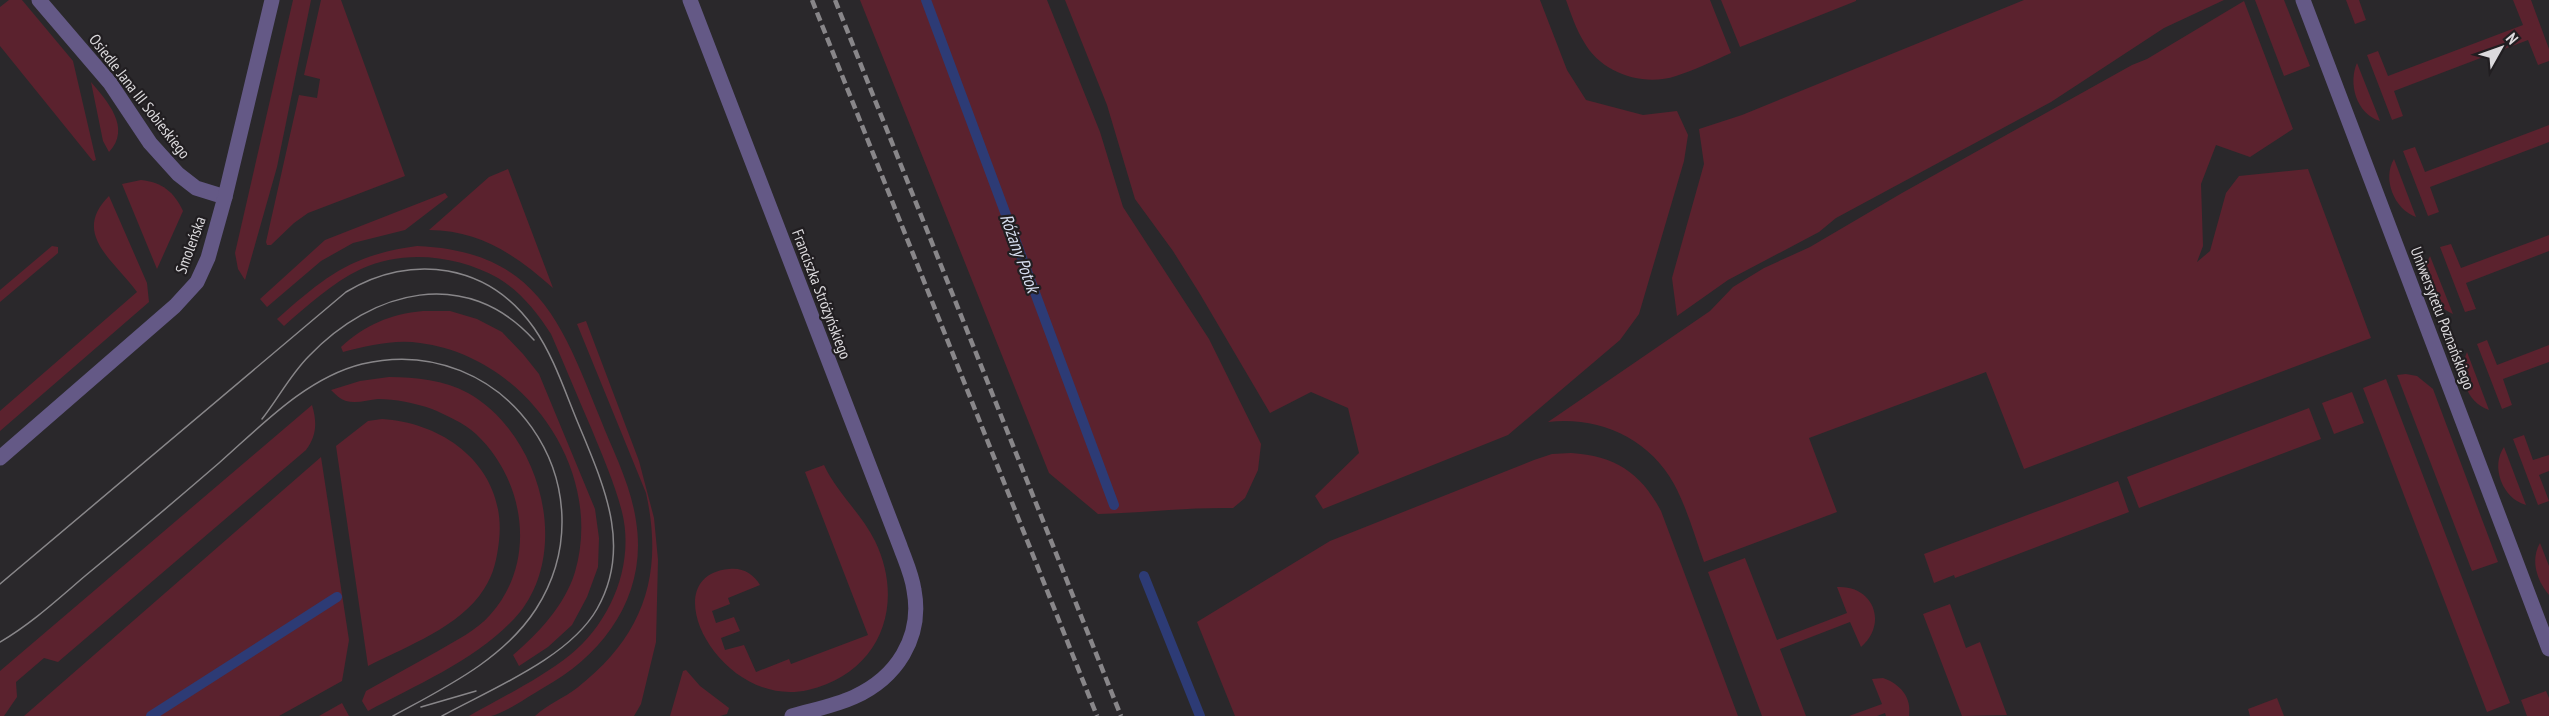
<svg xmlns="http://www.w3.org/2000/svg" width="2549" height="716" font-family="'PT Sans Narrow',sans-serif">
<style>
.green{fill:#5b222e}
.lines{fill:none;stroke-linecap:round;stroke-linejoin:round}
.stream{stroke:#2d3b75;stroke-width:10}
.minor{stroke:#645986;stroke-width:15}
.tram{stroke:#888689;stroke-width:1.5}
.rail{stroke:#888689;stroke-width:4.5;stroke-dasharray:9 4.5;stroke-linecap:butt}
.labels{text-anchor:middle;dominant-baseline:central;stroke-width:4.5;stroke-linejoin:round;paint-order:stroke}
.street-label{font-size:16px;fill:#dcdadd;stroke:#211e21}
.water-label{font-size:18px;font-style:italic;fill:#d6ddef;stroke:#211e21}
</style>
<rect width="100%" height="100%" fill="#2a282b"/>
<g class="green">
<polygon points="9,0 22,0 73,61 96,160 93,161 0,46 0,7"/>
<polygon points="293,0 311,0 277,167 245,280 238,269 235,253"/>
<polygon points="321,0 341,0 405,176 308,213 294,223 271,245 267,245 266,242 299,95 317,98 320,79 304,75"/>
<path d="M860 0H1047L1100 132 1123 207 1209 339 1261 444 1258 470 1245 498 1233 508C1188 507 1143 513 1098 514L1049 473Z"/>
<polygon points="1065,0 1540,0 1567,70 1586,100 1643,115 1677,111 1688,135 1684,161 1639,314 1620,340 1508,435 1323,509 1315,496 1359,453 1348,408 1311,392 1270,413 1200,294 1173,251 1135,199 1107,105"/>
<path d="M1566 0H1710L1731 53C1713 61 1695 70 1676 76 1643 87 1601 73 1584 42 1576 29 1571 14 1566 0Z"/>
<polygon points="1721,0 1856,0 1856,1 1740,47"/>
<polygon points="2024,0 2224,0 2164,28 2051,102 1836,218 1819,232 1728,280 1677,316 1672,278 1704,164 1699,129 1742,115"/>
<polygon points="2255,0 2284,0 2310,66 2284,76"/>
<polygon points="2346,0 2359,0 2366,20 2355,24"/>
<polygon points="2513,0 2531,0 2549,49 2549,61 2538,65 2528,40 2394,91 2403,116 2392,120 2367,55 2378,51 2388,76 2523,25"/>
<path d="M2244 1 2293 129 2250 157 2216 145 2201 184 2203 246 2197 262 2210 251 2226 193 2239 176 2308 169 2371 338 2024 469 1986 372 1809 438 1837 512 1704 562C1695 537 1687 508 1674 484 1649 438 1598 416 1548 422L1710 311 1733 287 1764 268 1810 247 1902 193 2132 65 2147 59Z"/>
<path d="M2357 63 2380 121C2356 114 2348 83 2357 63Z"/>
<path d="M91 82C107 101 132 128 109 152L103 141Z"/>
<polygon points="2549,125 2549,142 2430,187 2439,212 2428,216 2403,151 2415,147 2425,172"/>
<path d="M2394 159 2416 217C2394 209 2382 179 2394 159Z"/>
<path d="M508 169 553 288C517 256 480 230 429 230L489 177Z"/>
<path d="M141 180C162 182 174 192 183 211L157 269 122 184Z"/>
<polygon points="445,193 448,197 405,230 353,243 321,261 267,307 260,299 325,240"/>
<path d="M109 196 147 283 149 302 0 431V411L137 292C114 260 71 234 109 196Z"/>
<polygon points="2549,235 2549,251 2466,283 2476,309 2465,312 2440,247 2451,244 2461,268"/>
<polygon points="52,246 58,247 58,253 0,302 0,290"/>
<path d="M417 246C536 251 561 321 600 418 613 451 631 485 636 521 648 594 605 654 543 688 529 696 507 712 491 716 485 716 475 716 469 716 502 697 540 679 570 655 611 622 635 564 622 512 615 484 603 457 592 430 578 398 565 366 551 334 537 312 520 291 498 278 458 255 403 249 361 269 332 283 308 305 284 326L277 319C326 276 351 255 417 246Z"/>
<path d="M2430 256 2453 314C2431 305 2419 277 2430 256Z"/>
<path d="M423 311H450L477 319 502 332 523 354 539 374 595 509 599 538 598 567 587 597 572 625 548 647 519 666 513 655C538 634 565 605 575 572 605 469 524 356 420 343 394 339 368 346 343 352L341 347C365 325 390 314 423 311Z"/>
<path d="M586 321 639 461 654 518 658 560 656 642 641 704 634 716H535C548 704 564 698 577 688 644 636 664 574 646 493L577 324Z"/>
<polygon points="2487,340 2497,365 2549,345 2549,362 2503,379 2512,405 2502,409 2477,344"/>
<path d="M2467 352 2489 410C2465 402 2458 373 2467 352Z"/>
<polygon points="2406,374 2417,376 2433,389 2498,562 2472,571 2397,375"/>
<path d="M389 377C416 377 444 380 468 393 538 432 572 546 520 612 483 657 418 684 368 711L362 701 366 691C390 678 414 664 438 651 456 640 476 631 490 615 538 562 525 480 476 434 464 423 446 415 432 409 415 403 395 399 378 399 368 400 356 404 346 401 340 399 336 395 331 390L360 381Z"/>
<polygon points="2386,379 2510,703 2487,712 2363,388"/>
<polygon points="2352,392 2364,423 2334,434 2322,403"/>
<path d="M312 405C317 422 317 435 306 450L58 662 44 658 16 682 17 697 4 716H0V671Z"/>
<polygon points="2309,408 2321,439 2139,508 2127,477"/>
<path d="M382 419C448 423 507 470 499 541 497 558 494 574 484 589 460 627 407 646 368 666L336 446 368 421Z"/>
<polygon points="2524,435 2533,460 2549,455 2549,471 2539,475 2549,501 2538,505 2513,439"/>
<path d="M2504 447 2526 505C2503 499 2490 467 2504 447Z"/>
<path d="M1571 453C1615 456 1640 472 1661 511L1738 716H1235L1197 622 1330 541 1534 460 1552 454Z"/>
<polygon points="321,457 349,640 342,681 279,716 24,716"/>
<path d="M824 465C837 493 861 513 875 541 906 605 880 673 808 690 720 710 651 576 729 569 742 567 754 574 760 585L728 598 730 604 712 611 716 623 734 617 740 631 721 638 725 650 744 645 756 672 789 659 791 664 868 635 805 472Z"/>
<polygon points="2118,481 2129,512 1955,578 1954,575 1934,583 1924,554"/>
<path d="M2540 543 2549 566V595C2537 581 2530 560 2540 543Z"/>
<path d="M1745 558 1777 640 1847 613 1837 587C1874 585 1888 624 1861 647L1850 622 1780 649 1806 716H1762L1708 572Z"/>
<polygon points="1950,604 1966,648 1980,642 2007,715 1962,716 1923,614"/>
<polygon points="686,670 700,686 729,708 727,714 720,716 670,716 683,671"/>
<path d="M1883 678C1900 684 1912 697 1909 716H1886L1885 713 1877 716H1849L1882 704 1872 679Z"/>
<polygon points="2546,691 2549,698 2549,716 2527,716 2521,700"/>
<polygon points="2277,698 2284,716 2250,716 2248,709"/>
<polygon points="342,703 349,716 319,716"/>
</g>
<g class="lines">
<g class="stream">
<polyline points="926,0 1114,505"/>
<polyline points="1144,576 1200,716"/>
<polyline points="151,716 337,597"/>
</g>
<g class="minor">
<polyline points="39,0 110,83 150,143 178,174 196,188 225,197"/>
<path d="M690 0 900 546C905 560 912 575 914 590 923 638 896 678 854 697 834 706 812 710 792 716"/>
<polyline points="2303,0 2549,649"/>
<polyline points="0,458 175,306 197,282 208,258 225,197 272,0"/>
</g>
<g class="tram">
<path d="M262 419C278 399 290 375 309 356 372 290 466 265 534 340"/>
<path d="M0 584 346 292C412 252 489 264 534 328 554 357 565 392 578 423 603 484 633 546 597 609 569 658 491 689 442 716"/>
<path d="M0 642C31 624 58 599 85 576 130 539 175 501 219 463 261 426 306 378 362 364 505 330 614 486 536 609 503 660 444 688 393 716"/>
<polyline points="421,707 476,691"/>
</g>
<g class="rail">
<polyline points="812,0 1097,716"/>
<polyline points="835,0 1121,716"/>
</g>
</g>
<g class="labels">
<g class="street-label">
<text transform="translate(140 96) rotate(52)">Osiedle Jana III Sobieskiego</text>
<text transform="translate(190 245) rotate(-70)">Smoleńska</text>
<text transform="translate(822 294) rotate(69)">Franciszka Stróżyńskiego</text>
<text transform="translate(2443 318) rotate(69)">Uniwersytetu Poznańskiego</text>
</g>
<g class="water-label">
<text transform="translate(1020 253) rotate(70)">Różany Potok</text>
</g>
</g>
<g transform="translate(2501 48) rotate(50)" stroke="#211e21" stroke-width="4.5" paint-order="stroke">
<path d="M0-4.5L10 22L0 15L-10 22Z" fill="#dcdadd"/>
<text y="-9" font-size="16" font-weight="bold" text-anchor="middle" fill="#dcdadd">N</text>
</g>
</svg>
